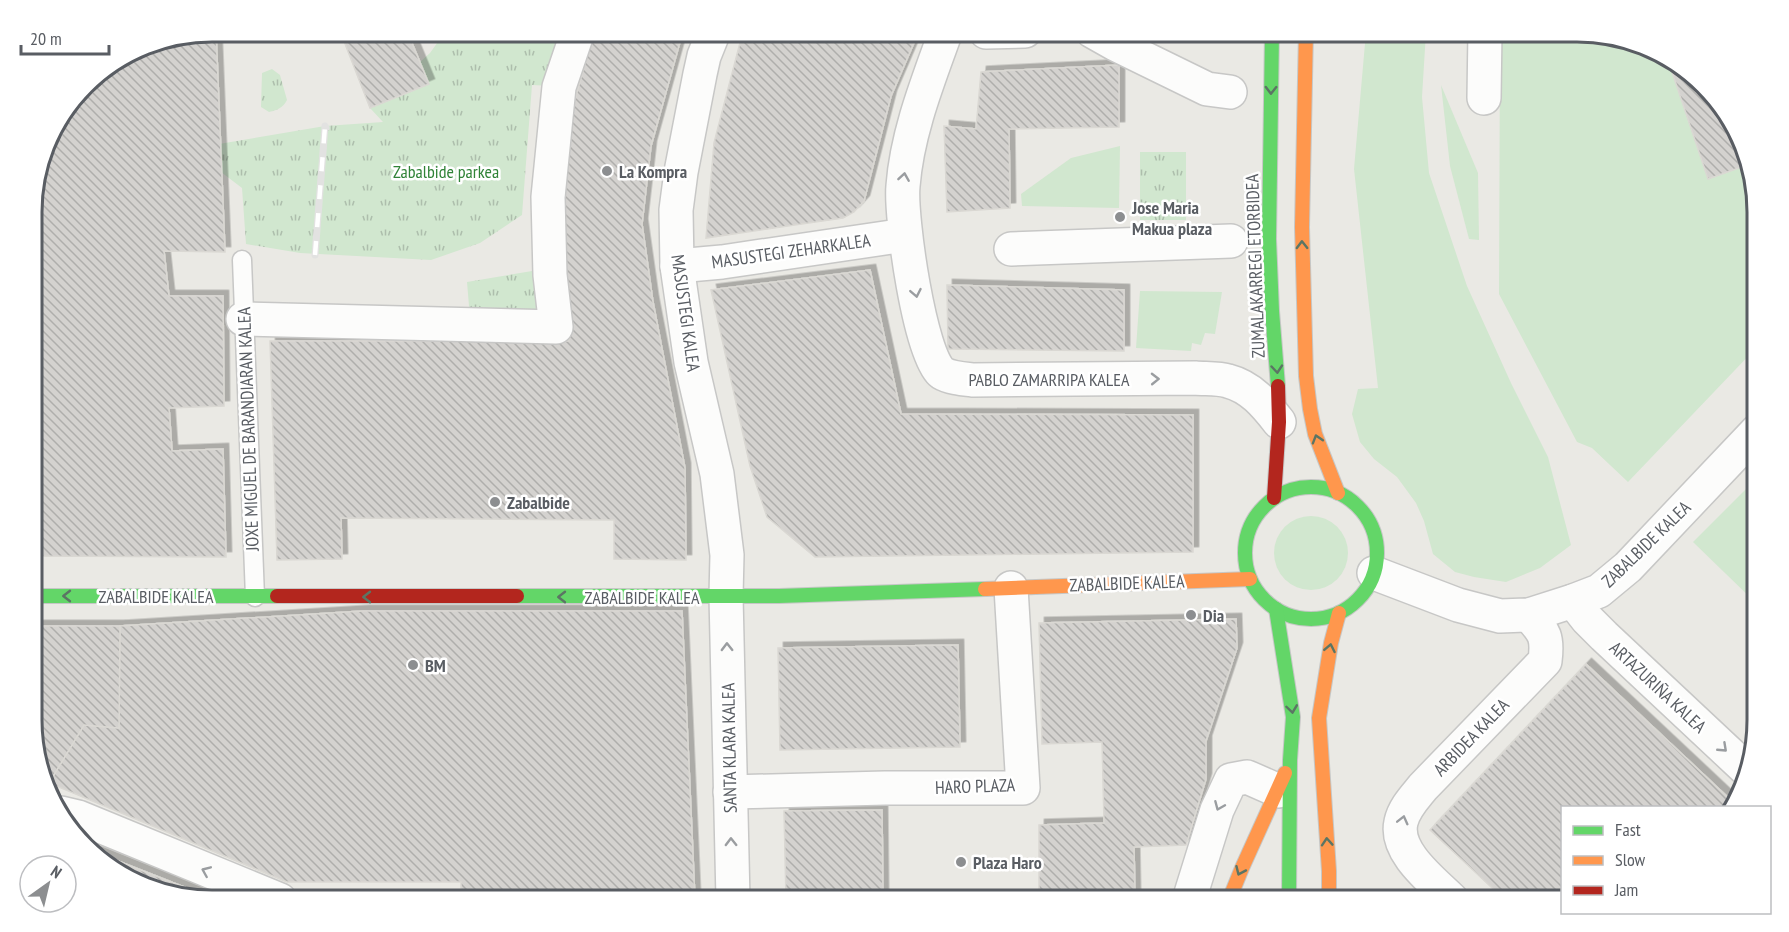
<svg xmlns="http://www.w3.org/2000/svg" width="1789" height="932" font-family="'PT Sans Narrow',sans-serif">
<style>
.green{fill:#d1e7cf}
.park{fill:url(#park-tufts)}
.building{fill:url(#building-back-hatch);stroke:#dad8d3;stroke-width:1.5;filter:url(#shadow)}
.lines{fill:none;stroke-linecap:round;stroke-linejoin:round}
.lane-casing{stroke:#c7c7c6;stroke-width:21}
.street-casing{stroke:#c7c7c6;stroke-width:36}
.fast-casing{stroke:#c6c7c6;stroke-width:16}
.slow-casing{stroke:#c6c7c6;stroke-width:16}
.jam-casing{stroke:#c6c7c6;stroke-width:16}
.lane{stroke:#fcfcfb;stroke-width:18}
.street{stroke:#fcfcfb;stroke-width:33}
.fast{stroke:#63d668;stroke-width:14}
.slow{stroke:#ff974d;stroke-width:14}
.jam{stroke:#b3261e;stroke-width:14}
.rail-casing{stroke:#e2e2e1;stroke-width:7}
.rail{stroke:#fff;stroke-width:4.5;stroke-dasharray:14;stroke-linecap:butt}
.oneway{stroke:#5b7564}
.oneway2{stroke:#9a9da0}
.poi-dot{fill:#8c8e90;stroke:#fff;stroke-width:2}
.labels{text-anchor:middle;dominant-baseline:central;stroke-width:5;stroke-linejoin:round;paint-order:stroke}
.park-label{font-size:18px;fill:#308337;stroke:#fff}
.poi-label{font-size:18px;font-weight:bold;fill:#595d63;stroke:#fff;text-anchor:start}
.street-label{font-size:18px;fill:#595d63;stroke:#fff}
.rim{fill:none;stroke:#595d63;stroke-width:3}
</style>
<defs>
<pattern id="park-tufts" width="24" height="20" patternUnits="userSpaceOnUse" patternTransform="scale(1.5)"><rect width="24" height="20" fill="#d1e7cf"/><path d="M3 7l-1-3M5 7V3M7 7l1-3M15 17l-1-3M17 17v-4M19 17l1-3" fill="none" stroke="#adbeac"/></pattern>
<pattern id="building-back-hatch" width="6" height="6" patternUnits="userSpaceOnUse" patternTransform="scale(1.5)"><rect width="6" height="6" fill="#d4d2cf"/><path d="M-1 5l2 2M0 0l6 6M5-1l2 2" fill="none" stroke="#afaeac"/></pattern>
<filter id="shadow"><feDropShadow dx="5.5" dy="-5.5" stdDeviation="0" flood-color="#0004"/></filter>
</defs>
<rect width="100%" height="100%" fill="#eae9e4"/>
<g class="green">
<polygon points="1366,32 1426,32 1422,97 1429,173 1467,286 1511,383 1548,457 1571,545 1540,568 1506,582 1474,577 1455,572 1433,554 1424,521 1416,503 1397,477 1374,459 1360,442 1352,414 1358,389 1378,388 1354,169"/>
<polygon points="1500,32 1577,32 1657,50 1668,60 1708,178 1747,165 1756,188 1756,348 1628,482 1592,448 1577,442 1499,294"/>
<polygon points="1441,85 1478,173 1479,240 1469,239 1450,166"/>
<polygon points="1120,146 1119,208 1022,206 1021,194 1071,158"/>
<polygon points="1140,291 1222,292 1215,334 1205,333 1201,345 1192,343 1191,351 1136,348"/>
<polygon points="1757,478 1757,604 1693,542"/>
<circle cx="1311" cy="553" r="37"/>
</g>
<g class="park">
<polygon points="445,32 570,32 552,86 532,85 522,215 480,243 431,260 300,253 246,244 242,188 221,172 219,144 325,126 383,122 370,108 429,84 420,62 430,53"/>
<path d="M272 69 280 75 287 100C283 108 277 110 269 112L261 107 262 73Z"/>
<rect x="1140" y="152" width="46" height="68"/>
<polygon points="532,271 539,314 470,318 467,282"/>
</g>
<g class="building">
<polygon points="212,31 216,31 225,252 164,251 169,296 223,296 224,406 169,408 172,451 223,449 226,557 33,556 32,199 40,169 73,102 93,76 143,45"/>
<polygon points="340,31 407,31 429,84 370,108"/>
<polygon points="594,31 683,31 651,146 642,224 653,302 685,468 686,560 614,559 614,520 341,518 342,559 277,560 270,341 569,341 565,314 560,223 567,132 577,92"/>
<polygon points="743,31 919,31 891,96 864,201 854,212 843,218 706,238 714,143"/>
<polygon points="1172,31 1195,31 1177,42"/>
<polygon points="1668,60 1727,111 1747,165 1708,179"/>
<polygon points="1119,65 1119,127 1009,129 1010,208 947,212 944,126 976,129 981,72"/>
<polygon points="870,270 901,414 1193,415 1193,552 815,557 767,517 750,466 711,290"/>
<polygon points="947,285 1124,290 1124,351 948,349"/>
<polygon points="363,611 682,611 695,900 461,900 461,882 287,882 49,783 84,725 119,728 120,626"/>
<polygon points="1236,619 1237,648 1206,741 1206,779 1186,845 1134,847 1135,900 1039,900 1039,825 1104,823 1102,742 1042,744 1039,623"/>
<polygon points="33,626 120,626 119,728 84,725 49,783 33,744"/>
<polygon points="958,645 960,747 780,750 778,648"/>
<polygon points="1586,664 1735,804 1732,808 1562,808 1562,900 1505,900 1430,830"/>
<polygon points="882,810 883,900 786,900 784,811"/>
<polygon points="95,852 217,900 132,882"/>
</g>
<g class="lines">
<defs>
<polyline id="lane" points="242,260 255,597"/>
<g id="street">
<polyline points="714,31 704,56 700,74 681,172 676,210 677,266 691,362 717,474 727,555 726,596 733,900"/>
<path d="M946 31C928 81 907 133 903 186 900 216 920 357 942 373 950 378 964 379 973 380L1195 378C1205 379 1218 378 1228 381 1251 387 1265 404 1279 422"/>
<polyline points="1092,31 1115,44 1207,89 1230,92"/>
<polyline points="986,32 1025,31"/>
<polyline points="1484,98 1485,31"/>
<polyline points="1011,249 1231,241"/>
<polyline points="677,266 722,262 905,235"/>
<polyline points="243,319 556,327 550,275 548,197 559,87 578,31"/>
<polyline points="1374,573 1458,605 1500,616 1529,615 1573,601 1599,591 1628,567 1757,431"/>
<polyline points="1573,601 1587,619 1604,636 1746,769"/>
<polyline points="730,792 885,788 1023,788 1011,588"/>
<polyline points="61,813 78,817 280,900"/>
<polyline points="1189,900 1217,810 1231,780 1247,777 1279,791"/>
<path d="M1452 900C1433 881 1394 852 1401 822 1404 808 1415 797 1423 787L1545 661C1548 637 1545 633 1529 615"/>
</g>
<g id="fast">
<polyline points="1272,31 1269,239 1272,311 1278,386"/>
<circle cx="1311" cy="553" r="66"/>
<polyline points="33,596 277,596"/>
<polyline points="517,596 779,596 985,589"/>
<polyline points="1276,609 1293,717 1290,760 1289,900"/>
</g>
<g id="slow">
<polyline points="1306,31 1302,227 1306,376 1310,409 1315,434 1338,493"/>
<polyline points="985,589 1250,579"/>
<polyline points="1229,900 1242,868 1285,773"/>
<polyline points="1329,900 1329,871 1319,718 1331,643 1339,613"/>
</g>
<g id="jam">
<polyline points="1274,498 1279,422 1278,386"/>
<polyline points="277,596 517,596"/>
</g>
</defs>
<use href="#lane" class="lane-casing"/>
<use href="#street" class="street-casing"/>
<use href="#fast" class="fast-casing"/>
<use href="#slow" class="slow-casing"/>
<use href="#jam" class="jam-casing"/>
<use href="#lane" class="lane"/>
<use href="#street" class="street"/>
<use href="#fast" class="fast"/>
<use href="#slow" class="slow"/>
<use href="#jam" class="jam"/>
<defs>
<polyline id="rail" points="315,255 325,126 326,128"/>
</defs>
<use href="#rail" class="rail-casing"/>
<use href="#rail" class="rail"/>
</g>
<defs><path id="oneway-chevron" d="M-2-3.5L2.5 0L-2 3.5" fill="none" stroke-width="1.6" stroke-linecap="round" stroke-linejoin="round" transform="scale(1.5)"/></defs>
<g class="oneway">
<use href="#oneway-chevron" transform="translate(1271 90) rotate(91)"/>
<use href="#oneway-chevron" transform="translate(1302 245) rotate(-91)"/>
<use href="#oneway-chevron" transform="translate(1277 369) rotate(85)"/>
<use href="#oneway-chevron" transform="translate(1317 439) rotate(-107)"/>
<use href="#oneway-chevron" transform="translate(67 596) rotate(-180)"/>
<use href="#oneway-chevron" transform="translate(367 597) rotate(180)"/>
<use href="#oneway-chevron" transform="translate(562 597) rotate(-180)"/>
<use href="#oneway-chevron" transform="translate(1330 648) rotate(-79)"/>
<use href="#oneway-chevron" transform="translate(1292 709) rotate(82)"/>
<use href="#oneway-chevron" transform="translate(1327 842) rotate(-94)"/>
<use href="#oneway-chevron" transform="translate(1240 871) rotate(114)"/>
</g>
<g class="oneway2">
<use href="#oneway-chevron" transform="translate(904 177) rotate(-81)"/>
<use href="#oneway-chevron" transform="translate(916 293) rotate(79)"/>
<use href="#oneway-chevron" transform="translate(1155 379) rotate(-1)"/>
<use href="#oneway-chevron" transform="translate(727 647) rotate(-91)"/>
<use href="#oneway-chevron" transform="translate(1723 748) rotate(43)"/>
<use href="#oneway-chevron" transform="translate(1219 806) rotate(113)"/>
<use href="#oneway-chevron" transform="translate(1403 820) rotate(-76)"/>
<use href="#oneway-chevron" transform="translate(731 842) rotate(-91)"/>
<use href="#oneway-chevron" transform="translate(206 871) rotate(-157)"/>
</g>
<g class="poi-dot">
<circle cx="607" cy="171" r="6"/>
<circle cx="1120" cy="217" r="6"/>
<circle cx="495" cy="502" r="6"/>
<circle cx="1191" cy="615" r="6"/>
<circle cx="413" cy="665" r="6"/>
<circle cx="961" cy="862" r="6"/>
</g>
<g class="labels">
<g class="park-label">
<text x="446" y="171">Zabalbide parkea</text>
</g>
<g class="poi-label">
<text x="619" y="171">La Kompra</text>
<text x="1132" y="207">Jose Maria<tspan x="1132" dy="21">Makua plaza</tspan></text>
<text x="507" y="502">Zabalbide</text>
<text x="1203" y="615">Dia</text>
<text x="425" y="665">BM</text>
<text x="973" y="862">Plaza Haro</text>
</g>
<g class="street-label">
<text transform="translate(791 251) rotate(-8)">MASUSTEGI ZEHARKALEA</text>
<text transform="translate(1255 266) rotate(-92)">ZUMALAKARREGI ETORBIDEA</text>
<text transform="translate(686 313) rotate(82)">MASUSTEGI KALEA</text>
<text x="1049" y="379">PABLO ZAMARRIPA KALEA</text>
<text transform="translate(248 429) rotate(-92)">JOXE MIGUEL DE BARANDIARAN KALEA</text>
<text transform="translate(1646 544) rotate(-44)">ZABALBIDE KALEA</text>
<text transform="translate(1127 583) rotate(-2)">ZABALBIDE KALEA</text>
<text x="156" y="596">ZABALBIDE KALEA</text>
<text x="642" y="597">ZABALBIDE KALEA</text>
<text transform="translate(1658 687) rotate(43)">ARTAZURIÑA KALEA</text>
<text transform="translate(1471 737) rotate(-46)">ARBIDEA KALEA</text>
<text transform="translate(729 748) rotate(-91)">SANTA KLARA KALEA</text>
<text transform="translate(975 786) rotate(-2)">HARO PLAZA</text>
</g>
</g>
<path d="M0 0H1789V932H0ZM212 42H1577A170 170 0 0 1 1747 212V720A170 170 0 0 1 1577 890H212A170 170 0 0 1 42 720V212A170 170 0 0 1 212 42Z" fill="#fff" fill-rule="evenodd"/>
<path class="rim" d="M212 42H1577A170 170 0 0 1 1747 212V720A170 170 0 0 1 1577 890H212A170 170 0 0 1 42 720V212A170 170 0 0 1 212 42Z"/>
<rect x="1561" y="806" width="210" height="108" fill="#ffffff" stroke="#bdbec1" stroke-width="1.5"/>
<rect x="1573" y="826" width="30" height="9" fill="#63d668" stroke="#bdbec1" stroke-width="1.5"/>
<text x="1615" y="836" font-size="18" fill="#595d63">Fast</text>
<rect x="1573" y="856" width="30" height="9" fill="#ff974d" stroke="#bdbec1" stroke-width="1.5"/>
<text x="1615" y="866" font-size="18" fill="#595d63">Slow</text>
<rect x="1573" y="886" width="30" height="9" fill="#b3261e" stroke="#bdbec1" stroke-width="1.5"/>
<text x="1615" y="896" font-size="18" fill="#595d63">Jam</text>
<g transform="translate(48 884) rotate(34)"><circle r="28" fill="#ffffff" stroke="#bdbec1" stroke-width="1.5"/>
<path d="M0-4.5L10 22L0 15L-10 22Z" fill="#8c8e90"/>
<text y="-9" font-size="16" font-weight="bold" text-anchor="middle" fill="#595d63">N</text>
</g>
<path d="M21 45v9h88v-9" fill="none" stroke="#595d63" stroke-width="3"/>
<text x="30" y="45" font-size="18" fill="#595d63" stroke="#ffffff" stroke-width="4.5" paint-order="stroke">20 m</text>
</svg>
